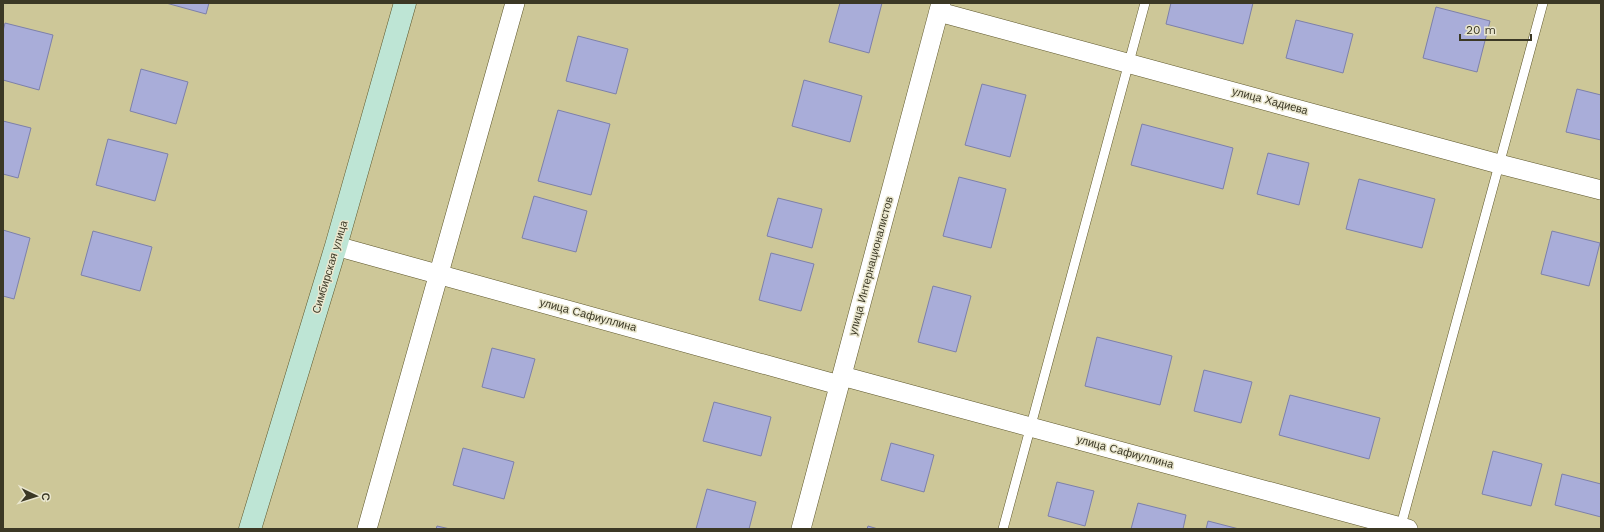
<svg xmlns="http://www.w3.org/2000/svg" width="1604" height="532" font-family="'Work Sans',sans-serif">
<style>
.building{fill:#a9add9;stroke:#7d80aa}
.lines{fill:none;stroke-linecap:round;stroke-linejoin:round}
.service-casing{stroke:#5c552a;stroke-width:10}
.minor-casing{stroke:#5c552a;stroke-width:20}
.secondary-casing{stroke:#5c552a;stroke-width:23}
.service{stroke:#fff;stroke-width:9}
.minor{stroke:#fff;stroke-width:19}
.secondary{stroke:#bee5d5;stroke-width:22}
.labels{text-anchor:middle;dominant-baseline:central;stroke-width:3;stroke-linejoin:round;paint-order:stroke}
.street-label{font-size:11px;fill:#3b3825;stroke:#eae7cf}
</style>
<rect width="100%" height="100%" fill="#cdc798"/>
<g class="building">
<polygon points="166,3 209,3 206,14"/>
<polygon points="840,3 882,3 869,53 829,42"/>
<polygon points="1171,3 1253,3 1243,44 1166,24"/>
<polygon points="1436,7 1490,21 1477,72 1423,58"/>
<polygon points="1296,20 1353,34 1343,73 1286,58"/>
<polygon points="5,23 53,35 39,90 3,80 3,31"/>
<polygon points="578,36 628,49 616,94 566,81"/>
<polygon points="141,69 188,82 176,124 130,111"/>
<polygon points="804,80 862,96 850,142 792,126"/>
<polygon points="982,84 1026,95 1010,157 965,145"/>
<polygon points="1577,89 1601,95 1601,140 1566,132"/>
<polygon points="558,110 610,124 591,195 538,181"/>
<polygon points="3,121 31,128 18,178 3,174"/>
<polygon points="1142,124 1233,148 1223,189 1131,165"/>
<polygon points="108,139 168,154 155,201 96,185"/>
<polygon points="1268,153 1309,163 1299,205 1257,194"/>
<polygon points="959,177 1006,189 991,248 943,236"/>
<polygon points="1359,179 1435,199 1422,248 1346,229"/>
<polygon points="534,196 587,211 576,252 522,238"/>
<polygon points="778,198 822,209 812,248 767,236"/>
<polygon points="3,230 30,238 14,299 3,296"/>
<polygon points="93,231 152,247 140,291 81,275"/>
<polygon points="1552,231 1600,243 1589,286 1541,274"/>
<polygon points="771,253 814,264 801,311 759,300"/>
<polygon points="933,286 971,296 956,352 918,342"/>
<polygon points="1097,337 1172,356 1160,405 1085,386"/>
<polygon points="492,348 535,359 524,398 482,387"/>
<polygon points="1204,370 1252,382 1241,423 1194,411"/>
<polygon points="1290,395 1380,418 1369,459 1279,435"/>
<polygon points="714,402 771,417 761,456 703,441"/>
<polygon points="891,443 934,455 924,492 881,480"/>
<polygon points="463,448 514,462 504,499 453,485"/>
<polygon points="1493,451 1542,464 1531,506 1482,494"/>
<polygon points="1562,474 1601,484 1601,517 1555,505"/>
<polygon points="1057,482 1094,491 1085,526 1048,516"/>
<polygon points="707,489 756,502 749,529 696,529"/>
<polygon points="1138,503 1186,515 1183,529 1131,529"/>
<polygon points="1208,521 1239,529 1206,529"/>
<polygon points="437,526 450,529 436,529"/>
<polygon points="868,526 878,529 867,529"/>
</g>
<g class="lines">
<defs>
<g id="service">
<polyline points="1003,529 1145,3"/>
<polyline points="1400,529 1543,3"/>
</g>
<g id="minor">
<polyline points="939,12 1499,164 1601,190"/>
<polyline points="336,246 839,385"/>
<polyline points="842,376 1408,529"/>
<polyline points="367,529 515,3"/>
<polyline points="801,529 941,3"/>
</g>
<polyline id="secondary" points="250,529 336,246 405,3"/>
</defs>
<use href="#service" class="service-casing"/>
<use href="#minor" class="minor-casing"/>
<use href="#secondary" class="secondary-casing"/>
<use href="#service" class="service"/>
<use href="#minor" class="minor"/>
<use href="#secondary" class="secondary"/>
</g>
<g class="labels">
<g class="street-label">
<text transform="translate(1270 101) rotate(15)">улица Хадиева</text>
<text transform="translate(871 266) rotate(-75)">улица Интернационалистов</text>
<text transform="translate(330 267) rotate(-73)">Симбирская улица</text>
<text transform="translate(588 315) rotate(15)">улица Сафиуллина</text>
<text transform="translate(1125 452) rotate(15)">улица Сафиуллина</text>
</g>
</g>
<rect width="1604" height="532" fill="none" stroke="#3b3825" stroke-width="8"/>
<g transform="translate(36 496) rotate(94)" stroke="#eae7cf" stroke-width="3" paint-order="stroke">
<path d="M0-3L7 15L0 10L-7 15Z" fill="#3b3825"/>
<text y="-6" font-size="11" font-weight="bold" text-anchor="middle" fill="#3b3825">С</text>
</g>
<path d="M1460 34v6h71v-6" fill="none" stroke="#3b3825" stroke-width="2"/>
<text x="1466" y="34" font-size="12" fill="#3b3825" stroke="#eae7cf" stroke-width="3" paint-order="stroke">20 m</text>
</svg>
